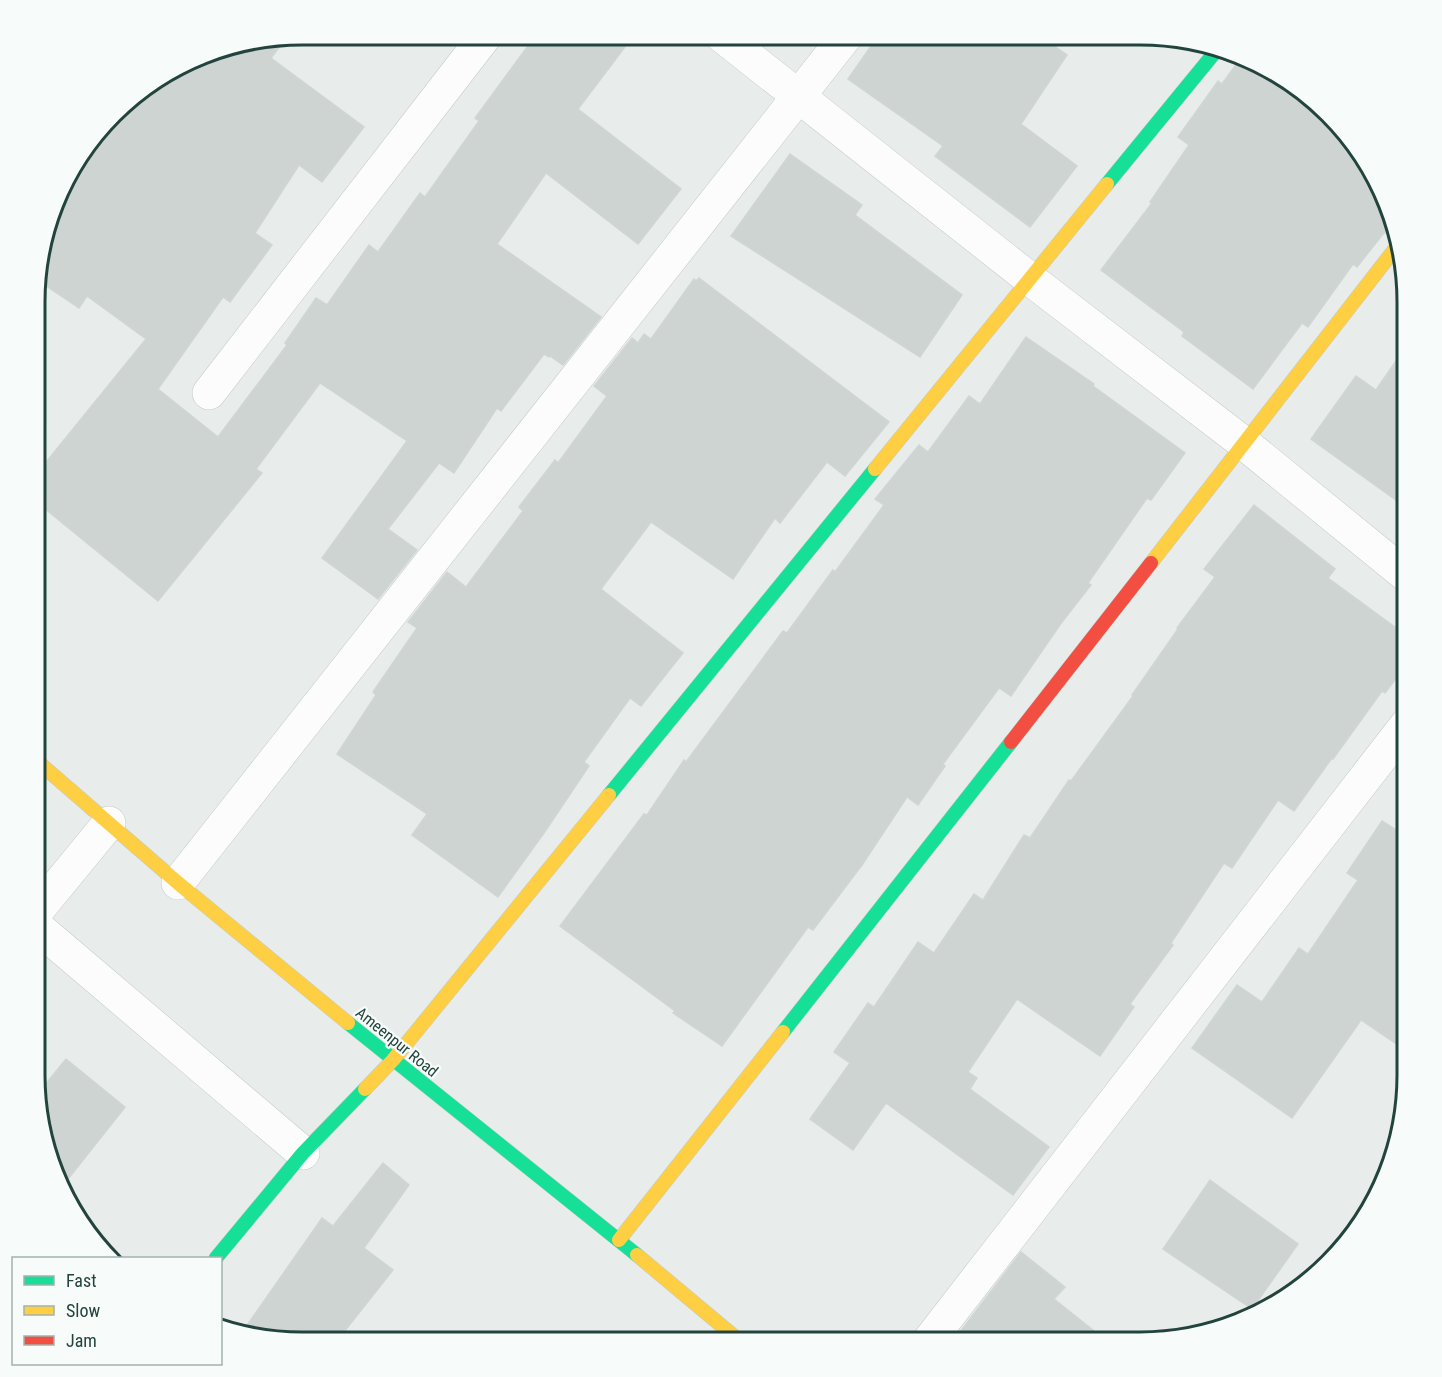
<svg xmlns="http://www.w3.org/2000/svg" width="1442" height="1377" font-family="'Roboto Condensed',sans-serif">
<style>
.building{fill:#ced4d2;stroke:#d0d6d4;stroke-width:1.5}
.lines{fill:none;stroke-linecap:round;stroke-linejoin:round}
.street-casing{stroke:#c5cac8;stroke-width:34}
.fast-casing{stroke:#c3cbc8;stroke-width:15}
.slow-casing{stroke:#c3cbc8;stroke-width:15}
.jam-casing{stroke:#c3cbc8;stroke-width:15}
.street{stroke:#fcfcfc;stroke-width:33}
.fast{stroke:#16e098;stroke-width:14}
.slow{stroke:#ffcf43;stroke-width:14}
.jam{stroke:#f24e42;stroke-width:14}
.labels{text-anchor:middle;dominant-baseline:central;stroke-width:4.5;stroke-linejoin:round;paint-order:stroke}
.street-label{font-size:16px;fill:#22443d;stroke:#f7fbf9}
.rim{fill:none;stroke:#22443d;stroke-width:3}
</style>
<rect width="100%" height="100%" fill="#e8edeb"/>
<g class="building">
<polygon points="536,35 634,35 578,109 681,189 638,244 546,173 497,244 601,317 563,365 550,356 549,357 544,354 501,411 497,408 454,473 439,463 388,529 417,550 378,599 322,558 407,441 320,383 256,469 262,473 158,601 38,503 38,472 146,339 87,296 79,308 39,281 40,250 71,168 126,101 216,49 287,37 271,58 364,127 322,182 299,165 255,233 272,245 230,302 223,297 158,389 218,437 287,345 285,343 316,298 327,305 369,245 378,252 420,193 425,197 479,121 475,118"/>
<polygon points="878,36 1040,36 1067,55 1021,124 1077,166 1030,227 935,156 943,146 848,79"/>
<polygon points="1240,59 1273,70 1352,139 1387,200 1394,227 1383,234 1357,267 1353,264 1308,327 1302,323 1253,389 1182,336 1184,332 1101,270 1152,203 1150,202 1189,145 1178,137 1218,81 1222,84"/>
<polygon points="790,154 862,205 855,215 962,295 920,357 731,236"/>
<polygon points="699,278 889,422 845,476 827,462 780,523 775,518 733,579 651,522 601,589 683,653 641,706 630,698 584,762 589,766 544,833 498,897 412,835 427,814 337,754 376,695 373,692 417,628 408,622 447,572 466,587 523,511 519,507 555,460 558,463 607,396 594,386 632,338 638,343 644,334 651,339 694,279 696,281"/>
<polygon points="1026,337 1094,384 1093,386 1185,453 1151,500 1147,498 1088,583 1091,585 1062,622 1011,696 999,688 943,764 945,766 918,805 907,797 862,865 813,930 808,927 722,1046 673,1013 675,1011 560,926 644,814 647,815 684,760 686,762 783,631 787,633 833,570 835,572 884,505 875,499 919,445 928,452 969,396 980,404"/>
<polygon points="1407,345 1407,508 1311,439 1356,376 1376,390"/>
<polygon points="1254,505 1335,569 1328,578 1407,636 1407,664 1385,693 1382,691 1333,759 1332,758 1294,811 1278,800 1232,868 1224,863 1171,943 1173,945 1130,1004 1134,1007 1100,1056 1017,999 968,1072 977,1078 970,1089 1049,1147 1013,1195 886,1103 853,1150 810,1119 850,1063 834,1052 868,1003 874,1007 918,942 934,953 974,894 983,900 1024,835 1030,838 1069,780 1071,781 1133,696 1132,695 1178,629 1177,628 1215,577 1204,569"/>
<polygon points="1382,821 1407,837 1407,1051 1361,1020 1292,1118 1192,1048 1237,985 1262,1002 1299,948 1308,954 1358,880 1347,873"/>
<polygon points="66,1059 125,1107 61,1188 55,1177 36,1096"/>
<polygon points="383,1163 409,1185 364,1248 393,1270 336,1342 285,1342 243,1331 322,1218 333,1226"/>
<polygon points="1210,1180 1298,1244 1252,1309 1163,1249"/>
<polygon points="1021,1252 1065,1287 1054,1299 1108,1342 964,1342 957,1336"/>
</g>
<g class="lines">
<defs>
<g id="street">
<polyline points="722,36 1030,279 1245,444 1407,576"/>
<polyline points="209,393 486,35"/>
<polyline points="178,883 846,36"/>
<polyline points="36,912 109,823"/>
<polyline points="36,926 303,1153"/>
<polyline points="928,1342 1407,724"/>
</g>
<g id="fast">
<polyline points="1107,184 1216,51"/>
<polyline points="609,795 875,469"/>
<polyline points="348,1023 637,1255"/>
<polyline points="783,1032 1011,742"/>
<polyline points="216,1258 303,1153 365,1089"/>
</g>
<g id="slow">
<polyline points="875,469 1107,184"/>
<polyline points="1151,563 1398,245"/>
<polyline points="37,761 178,883 348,1023"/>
<polyline points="365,1089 393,1060 609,795"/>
<polyline points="619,1240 783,1032"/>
<polyline points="637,1255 741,1342"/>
</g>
<polyline id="jam" points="1011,742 1151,563"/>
</defs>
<use href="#street" class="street-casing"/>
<use href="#fast" class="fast-casing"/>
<use href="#slow" class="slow-casing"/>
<use href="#jam" class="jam-casing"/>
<use href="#street" class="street"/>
<use href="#fast" class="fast"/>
<use href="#slow" class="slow"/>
<use href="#jam" class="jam"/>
</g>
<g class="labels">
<g class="street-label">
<text transform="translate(397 1042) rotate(39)">Ameenpur Road</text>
</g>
</g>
<path d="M0 0H1442V1377H0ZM302 45H1140A257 257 0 0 1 1397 302V1075A257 257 0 0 1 1140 1332H302A257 257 0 0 1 45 1075V302A257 257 0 0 1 302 45Z" fill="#f7fbf9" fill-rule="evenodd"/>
<path class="rim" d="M302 45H1140A257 257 0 0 1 1397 302V1075A257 257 0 0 1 1140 1332H302A257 257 0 0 1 45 1075V302A257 257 0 0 1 302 45Z"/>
<rect x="12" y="1257" width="210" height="108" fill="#f7fbf9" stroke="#a2b2ae" stroke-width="1.5"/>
<rect x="24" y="1276" width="30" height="9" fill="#16e098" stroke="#a2b2ae" stroke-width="1.5"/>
<text x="66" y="1287" font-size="18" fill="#22443d">Fast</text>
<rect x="24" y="1306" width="30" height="9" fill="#ffcf43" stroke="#a2b2ae" stroke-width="1.5"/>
<text x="66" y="1317" font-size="18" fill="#22443d">Slow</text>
<rect x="24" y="1336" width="30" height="9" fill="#f24e42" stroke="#a2b2ae" stroke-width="1.5"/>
<text x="66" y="1347" font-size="18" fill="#22443d">Jam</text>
</svg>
